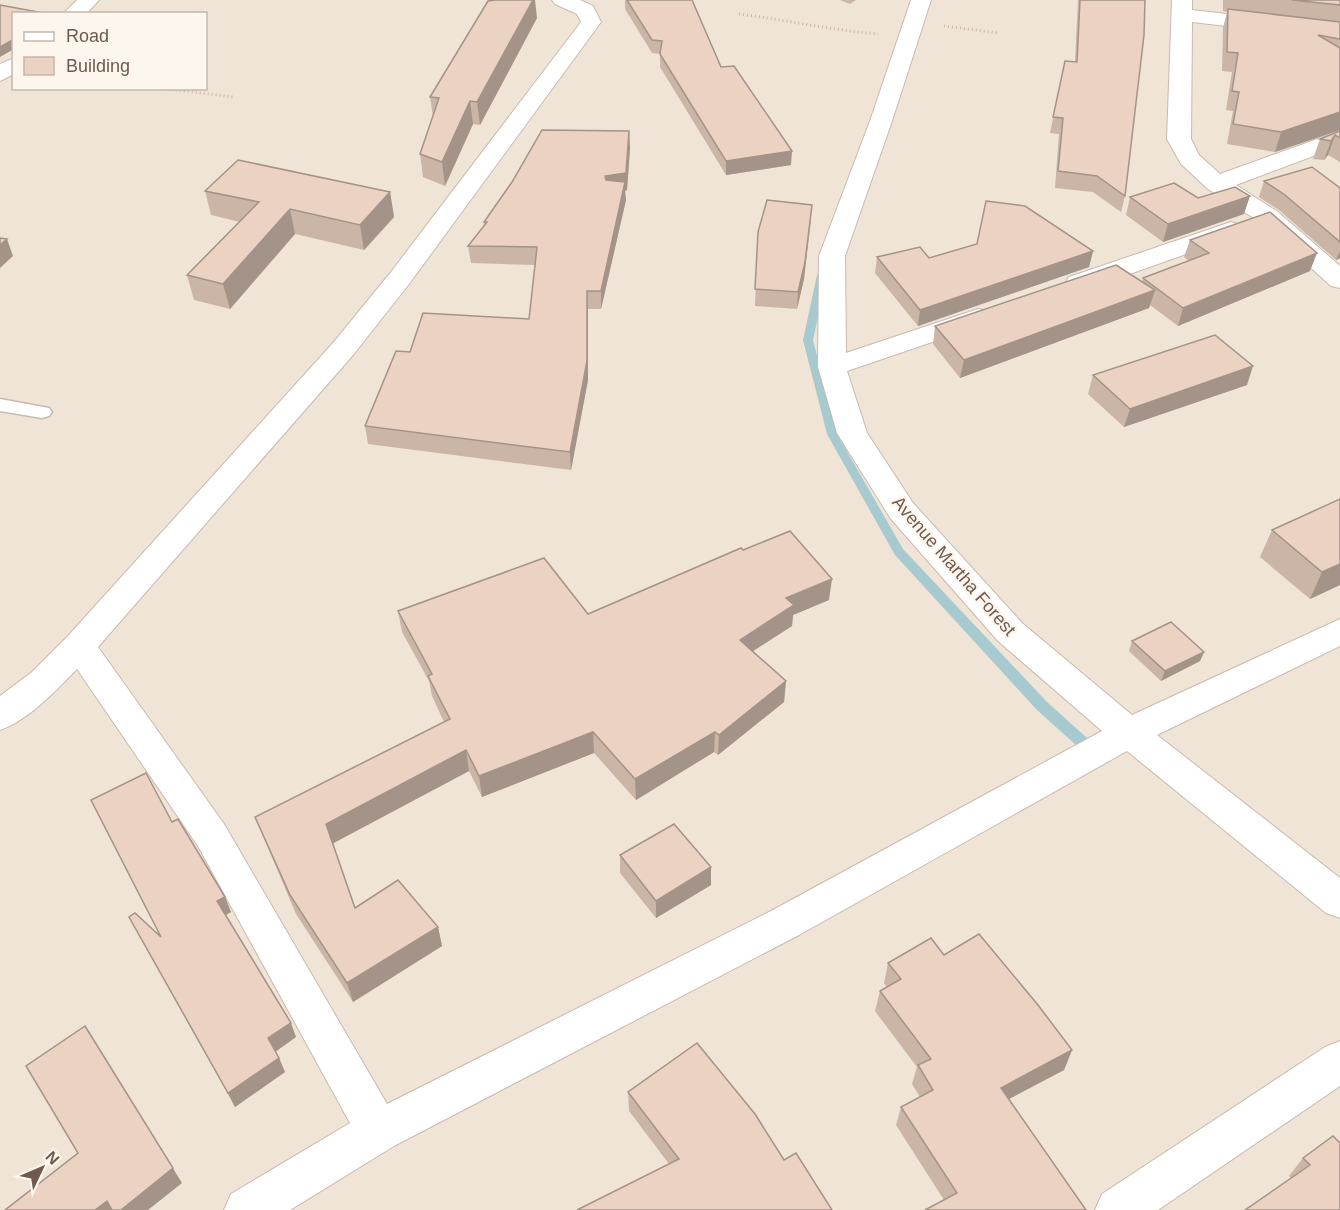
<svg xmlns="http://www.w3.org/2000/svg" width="1340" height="1210" font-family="Helvetica,sans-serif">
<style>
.residential{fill:#f0e4d6;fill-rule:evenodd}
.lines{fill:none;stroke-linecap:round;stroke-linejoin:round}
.stream{fill:#a6cad0;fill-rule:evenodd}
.service-casing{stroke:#c9baae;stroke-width:3}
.minor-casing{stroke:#c9baae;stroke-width:2}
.path{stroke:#cfb5a5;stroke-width:3;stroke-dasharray:1 3;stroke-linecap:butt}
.service{fill:#fff;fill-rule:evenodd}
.minor{fill:#fff;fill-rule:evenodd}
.wall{fill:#cab5a7}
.shaded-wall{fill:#a49388}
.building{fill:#ebd2c2;stroke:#a49388;stroke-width:1.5}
.labels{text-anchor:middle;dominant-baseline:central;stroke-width:5;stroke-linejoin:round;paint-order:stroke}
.street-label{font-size:18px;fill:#6f5a4f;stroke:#fcf6ed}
</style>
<rect width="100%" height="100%" fill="#f9f2e7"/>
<path class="residential" d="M0 0H1340V1210H0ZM14 14H206V88H14Z"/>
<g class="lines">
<polygon class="stream" points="822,272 827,275 813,340 837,434 903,549 1047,702 1096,746 1098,750 1096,754 1091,755 1086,754 1037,710 895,555 827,434 803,340 817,275"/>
<defs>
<polygon id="service" points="0,399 49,408 52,412 49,416 42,418 0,411"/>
<g id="minor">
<polygon points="77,0 99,0 86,14 63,14"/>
<path d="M552 0H580L593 6 601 22 409 284 353 355 98 647 224 824 387 1104 771 911 1102 731 998 641 891 519 837 433 818 367 819 256 870 121 911 0H931L892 121 845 256 846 353 978 309 988 311 991 317 988 323 847 371 867 433 913 503 1022 623 1132 715 1340 619V646L1157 735 1340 878V918L1326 913 1127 751 799 935 394 1146 290 1210H224L231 1194 350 1123 198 846 77 669C55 691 29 720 0 730V696L32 672 67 637 333 343 391 272 581 22 577 14 555 4Z"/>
<polygon points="1172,0 1192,0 1192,10 1340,27 1340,39 1192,22 1191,139 1199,155 1220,174 1340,131 1340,146 1236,185 1278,212 1340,266 1340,288 1331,286 1260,222 1208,189 1181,164 1167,139"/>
<polygon points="14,58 14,74 0,81 0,64"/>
<polygon points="1231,222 1240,225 1244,230 1240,235 1087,289 1078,291 1069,289 1065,283 1069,277"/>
<polygon points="1340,1041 1340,1086 1158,1210 1095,1210 1102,1194 1325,1047"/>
</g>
</defs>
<use href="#service" class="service-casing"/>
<use href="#minor" class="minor-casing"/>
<g class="path">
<path d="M739 14C786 20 831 30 878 34"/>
<polyline points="944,26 998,33"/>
<polyline points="160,88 233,97"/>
</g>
<use href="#service" class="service"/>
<use href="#minor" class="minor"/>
</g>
<g class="wall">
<polygon points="625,0 627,0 721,67 791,165 726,175 660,67 660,54 652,53 625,9"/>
<polygon points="840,0 856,0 850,4"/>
<polygon points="1078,0 1145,0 1125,196 1121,212 1093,192 1055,188 1059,134 1050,133 1065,61 1075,62"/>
<polygon points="1223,0 1340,0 1340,130 1275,152 1227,144 1233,111 1226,110 1232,72 1222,71 1223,28 1227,12 1223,11"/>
<polygon points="537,18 480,125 473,124 445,186 423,177 420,154 433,117 430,97"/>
<polygon points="629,131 630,148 627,190 625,191 626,200 601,309 588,309 588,380 571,470 368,444 365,426 410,352 529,319 535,265 471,263 468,246 484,226 484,222 512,182"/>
<polygon points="1340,131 1340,162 1328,155 1324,160 1313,159 1320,139"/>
<polygon points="1264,181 1340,188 1340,258 1336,260 1279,210 1259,197"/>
<polygon points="205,191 390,192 394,217 364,250 295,234 230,309 194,300 187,275 240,222 211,215"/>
<polygon points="1130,197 1198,198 1244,214 1163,242 1126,215"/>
<polygon points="811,221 804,279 797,309 755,306 758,232"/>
<polygon points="1190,240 1310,271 1178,326 1150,305 1149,308 960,378 933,344 935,326 1142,282 1143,278 1189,261 1184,257"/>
<polygon points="1093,251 1089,267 918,326 875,273 877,257 929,258"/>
<polygon points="1093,375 1247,385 1124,427 1088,394"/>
<polygon points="1272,530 1340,585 1310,599 1260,557"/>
<polygon points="743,550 829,600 793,615 792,626 753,651 786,681 784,702 718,755 714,752 636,800 594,753 482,797 469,771 332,843 355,908 438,927 442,946 353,1002 296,914 263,836 255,817 444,722 432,696 429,681 402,632 398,611 588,614"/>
<polygon points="1132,641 1204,652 1200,661 1161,681 1129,651"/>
<polygon points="172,822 225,897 231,912 226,915 296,1037 276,1051 285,1072 235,1107 129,917 161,937"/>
<polygon points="620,855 711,885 656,918 620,873"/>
<polygon points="944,955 1072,1050 1064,1070 1009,1099 1086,1210 944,1200 896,1125 901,1107 920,1097 912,1084 917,1067 875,1011 880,991 887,987 884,983 888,963"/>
<polygon points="628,1092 784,1160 832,1210 669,1164 629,1111"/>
<polygon points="1340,1143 1291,1178 1289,1176 1303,1158"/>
</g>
<g class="shaded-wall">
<polygon points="533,0 535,0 537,18 480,125 477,102"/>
<polygon points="14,39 14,49 0,57 0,47"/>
<polygon points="470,101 473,124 445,186 442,162"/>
<polygon points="1340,112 1340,130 1275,152 1281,132"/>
<polygon points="629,131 630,148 627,190 625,191 626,200 601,309 601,291 605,176"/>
<polygon points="1335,135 1328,155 1324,160 1331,141"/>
<polygon points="792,151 791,165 726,175 726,161"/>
<polygon points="390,192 394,217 364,250 360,225"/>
<polygon points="1250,196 1244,214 1163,242 1168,224"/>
<polygon points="812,205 804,279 797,309 798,292"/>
<polygon points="290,209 295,234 230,309 223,284"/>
<polygon points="7,239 13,256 0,268 0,245"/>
<polygon points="1093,251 1089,267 918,326 920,310"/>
<polygon points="1340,251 1340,258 1336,260"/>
<polygon points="1317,253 1310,271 1178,326 1183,308"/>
<polygon points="1155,290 1149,308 960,378 964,360"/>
<polygon points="587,291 588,309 588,380 571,470 570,452"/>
<polygon points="1253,366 1247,385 1124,427 1130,409"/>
<polygon points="1340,564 1340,585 1310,599 1322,572"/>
<polygon points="832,579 829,600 793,615 792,626 739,660 740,640 786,598"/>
<polygon points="1204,652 1200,661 1161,681 1165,671"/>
<polygon points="786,681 784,702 718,755 719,735"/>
<polygon points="593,732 594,753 482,797 479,776"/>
<polygon points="715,732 714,752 636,800 635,779"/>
<polygon points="466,750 469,771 332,844 326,824"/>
<polygon points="711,867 711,885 656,918 656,901"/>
<polygon points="225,897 231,912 224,916 217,901"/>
<polygon points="438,927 442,946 353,1002 347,983"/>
<polygon points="291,1023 296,1037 275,1052 268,1038"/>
<polygon points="95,1042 182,1183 148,1210 121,1210"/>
<polygon points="1072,1050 1064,1070 994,1107 1001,1088"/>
<polygon points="279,1058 285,1072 235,1107 228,1093"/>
<polygon points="107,1201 113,1210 95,1210"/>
</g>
<g class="building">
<polygon points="495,0 533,0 477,102 470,101 442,162 420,154 439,98 430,97 488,1"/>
<polygon points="627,0 692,0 721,67 734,66 792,151 726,161 660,54 662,41 652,40"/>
<polygon points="1080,0 1145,0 1144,35 1125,196 1097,176 1058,171 1063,118 1053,117 1065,61 1077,62"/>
<polygon points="1292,0 1340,0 1340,5"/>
<polygon points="0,5 49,14 14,14 14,39 0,47"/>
<polygon points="1228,9 1340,22 1340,39 1318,35 1340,48 1340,112 1281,132 1233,124 1239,92 1232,91 1238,53 1227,52"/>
<polygon points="542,130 629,131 626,173 605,176 606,180 625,182 601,291 587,291 587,361 570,452 365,426 396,351 410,352 423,313 529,319 537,247 468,246 487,222 484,222 512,182"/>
<polygon points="1340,131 1340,138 1335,135 1331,141 1320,139"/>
<polygon points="238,160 390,192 360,225 290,209 223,284 187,275 259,202 205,191"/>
<polygon points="1312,167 1340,188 1340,242 1285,195 1264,181"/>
<polygon points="1174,183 1198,198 1235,187 1250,196 1168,224 1130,197"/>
<polygon points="767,200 812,205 805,262 798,292 755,289 758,232"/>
<polygon points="986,201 1025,206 1093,251 920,310 877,257 920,247 929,258 977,244"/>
<polygon points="1270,212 1317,253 1183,308 1143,278 1209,253 1190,240"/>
<polygon points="0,238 7,239 0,245"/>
<polygon points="1116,265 1155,290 964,360 935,326"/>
<polygon points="1215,335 1253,366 1130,409 1093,375"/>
<polygon points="1340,499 1340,564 1322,572 1272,530"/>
<polygon points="790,531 832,579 786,598 794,605 740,640 786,681 719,735 715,732 635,779 593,732 479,776 466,750 326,824 355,908 398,880 438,927 347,983 290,895 255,817 450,719 428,676 432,674 398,611 544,558 588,614 741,548 743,550"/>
<polygon points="1171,622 1204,652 1165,671 1132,641"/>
<polygon points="146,773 172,822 178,819 225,897 217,901 291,1023 268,1038 279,1058 228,1093 129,917 135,913 161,937 91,800"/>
<polygon points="674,824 711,867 656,901 620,855"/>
<polygon points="979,934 1038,1005 1072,1050 1001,1088 1086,1210 925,1210 957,1193 901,1107 933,1090 918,1065 931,1059 880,991 901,979 888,963 931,938 944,955"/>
<polygon points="85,1026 173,1168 121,1210 112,1210 107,1201 95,1210 5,1210 78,1153 26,1066"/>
<polygon points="697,1043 755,1114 784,1160 796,1153 832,1210 577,1210 679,1159 628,1092"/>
<polygon points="1333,1136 1340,1143 1340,1210 1245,1210 1310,1165 1303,1158"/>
</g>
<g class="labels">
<g class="street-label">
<text transform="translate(954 566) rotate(49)">Avenue Martha Forest</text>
</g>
</g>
<rect x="12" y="12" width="195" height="78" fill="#fcf6ed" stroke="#c4b8ae" stroke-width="1.5"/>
<rect x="24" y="32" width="30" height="9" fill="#ffffff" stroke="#c4b8ae" stroke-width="1.5"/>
<text x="66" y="42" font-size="18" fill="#6f5a4f">Road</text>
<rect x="24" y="57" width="30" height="18" fill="#ebd2c2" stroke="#c4b8ae" stroke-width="1.5"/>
<text x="66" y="72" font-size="18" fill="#6f5a4f">Building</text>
<g transform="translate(42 1168) rotate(46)" stroke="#fcf6ed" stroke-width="4.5" paint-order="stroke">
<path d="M0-4.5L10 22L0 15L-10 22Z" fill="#6f5a4f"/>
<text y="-9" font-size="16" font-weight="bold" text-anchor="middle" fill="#6f5a4f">N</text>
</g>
</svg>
